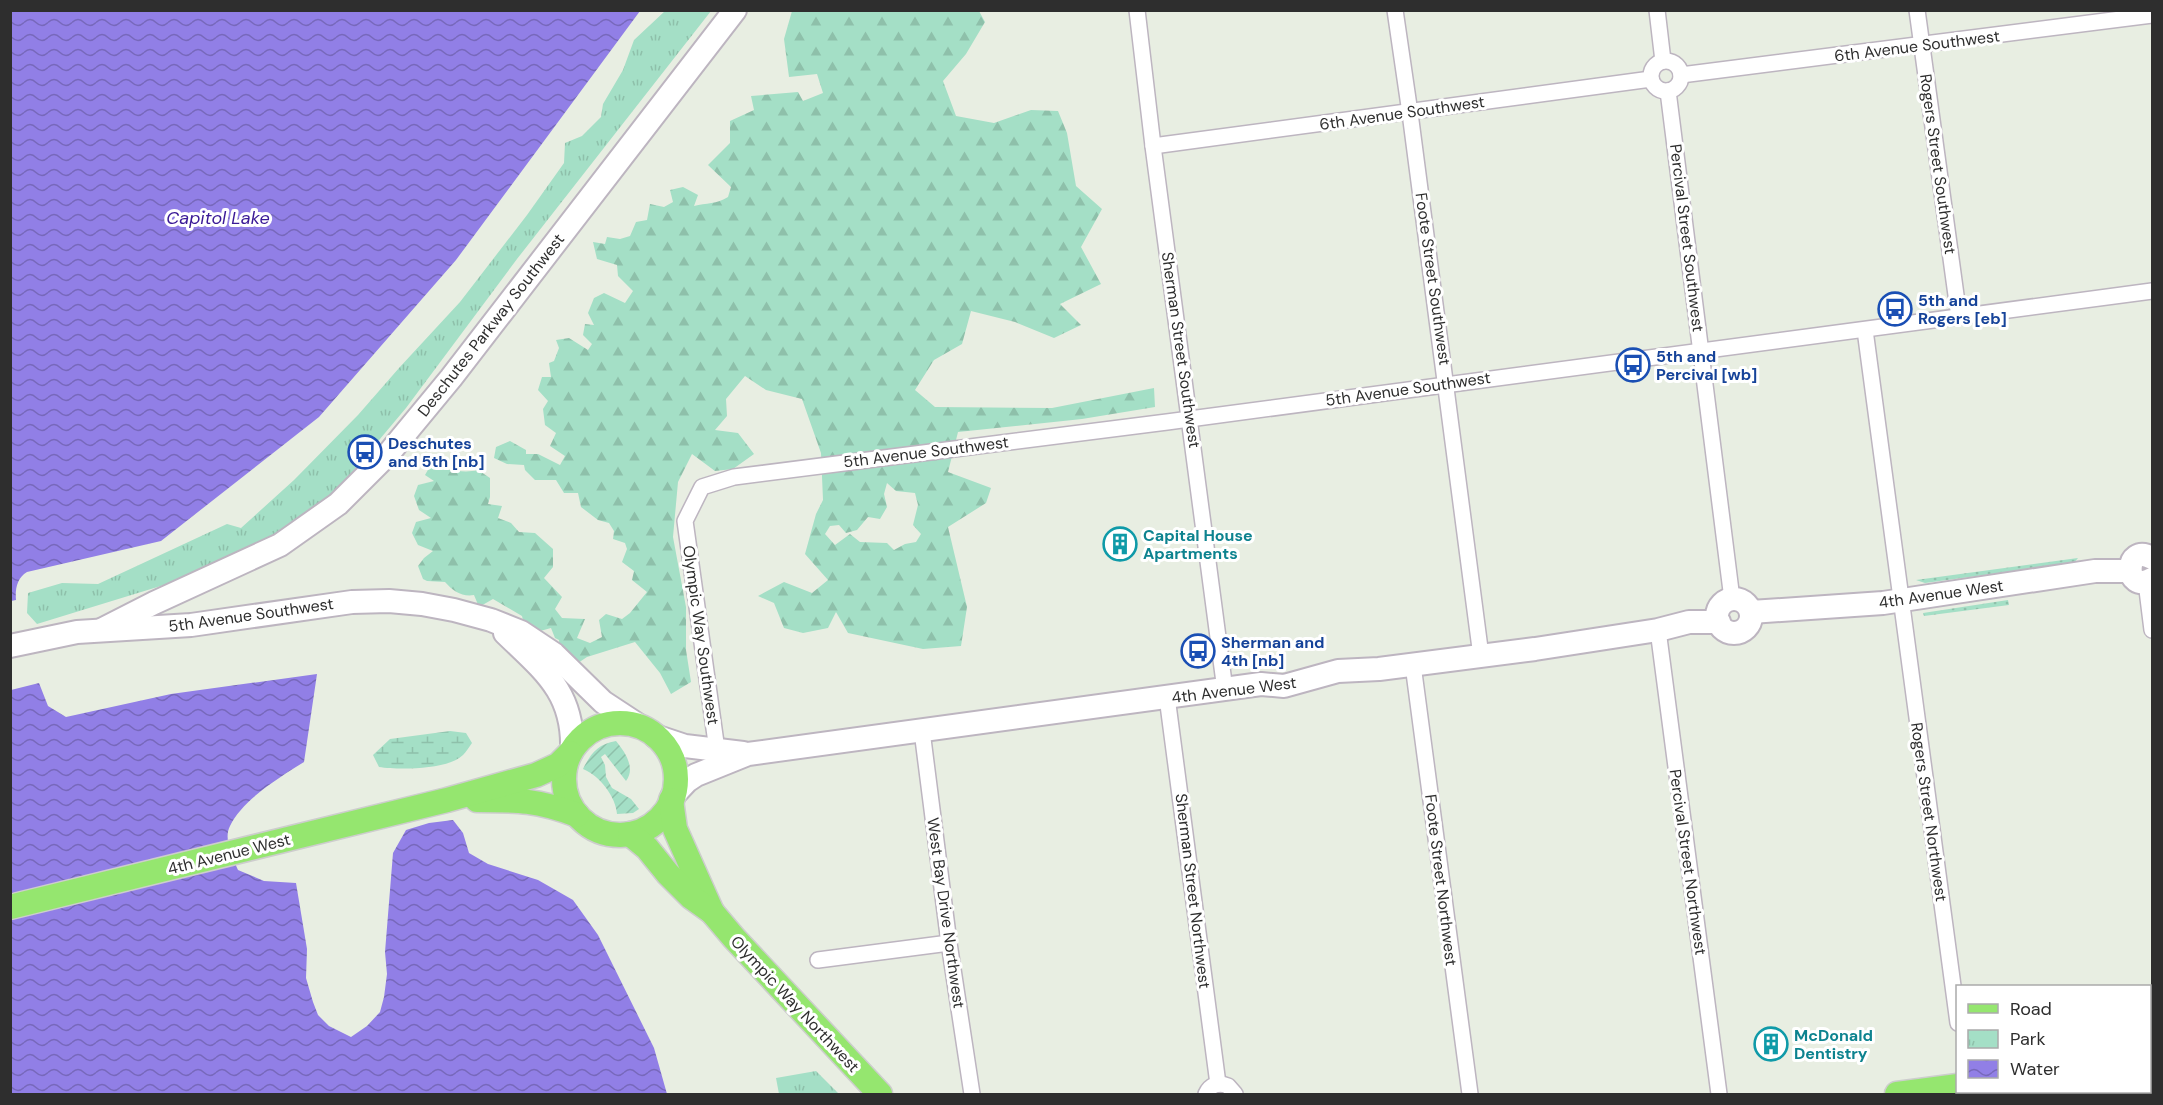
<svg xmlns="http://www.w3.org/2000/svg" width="2163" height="1105" font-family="'DM Sans',sans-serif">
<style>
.grass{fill:url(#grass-dots)}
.forest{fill:url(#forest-firs);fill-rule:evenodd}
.wetland{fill:url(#wetland-marsh)}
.park{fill:url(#park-tufts)}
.garden{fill:url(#garden-furrows)}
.water{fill:url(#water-waves)}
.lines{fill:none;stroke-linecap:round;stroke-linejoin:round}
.street-casing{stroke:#bdb5c0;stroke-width:18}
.secondary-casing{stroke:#bdb5c0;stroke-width:26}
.primary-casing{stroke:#cdcdcd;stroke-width:27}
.street{stroke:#fff;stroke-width:15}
.secondary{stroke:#fff;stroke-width:22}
.primary{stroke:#95e66f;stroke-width:24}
.labels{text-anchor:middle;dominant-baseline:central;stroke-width:6;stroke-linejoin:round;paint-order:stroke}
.street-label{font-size:16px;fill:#2e2e2e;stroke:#fff}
.transit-label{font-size:16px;font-weight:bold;fill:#164399;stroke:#fff;text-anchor:start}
.culture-label{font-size:16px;font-weight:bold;fill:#0d838f;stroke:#fff;text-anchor:start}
.water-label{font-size:18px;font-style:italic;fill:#3a1996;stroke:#fff}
</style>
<defs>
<pattern id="grass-dots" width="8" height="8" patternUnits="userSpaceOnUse" patternTransform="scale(1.5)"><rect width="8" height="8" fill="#a4dfc6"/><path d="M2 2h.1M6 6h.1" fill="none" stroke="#8ec0aa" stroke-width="1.8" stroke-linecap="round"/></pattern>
<pattern id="forest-firs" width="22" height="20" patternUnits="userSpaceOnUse" patternTransform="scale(1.5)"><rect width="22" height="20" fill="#a4dfc6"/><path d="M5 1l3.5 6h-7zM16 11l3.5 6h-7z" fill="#8ec0aa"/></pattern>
<pattern id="wetland-marsh" width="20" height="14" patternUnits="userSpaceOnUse" patternTransform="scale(1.5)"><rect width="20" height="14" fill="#a4dfc6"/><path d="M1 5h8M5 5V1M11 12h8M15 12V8" fill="none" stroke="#8ec0aa"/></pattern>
<pattern id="park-tufts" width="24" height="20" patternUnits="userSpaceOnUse" patternTransform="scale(1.5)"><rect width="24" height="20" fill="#a4dfc6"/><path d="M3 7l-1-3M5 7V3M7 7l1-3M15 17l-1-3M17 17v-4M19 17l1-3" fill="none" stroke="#8ec0aa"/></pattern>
<pattern id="garden-furrows" width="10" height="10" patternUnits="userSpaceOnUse" patternTransform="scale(1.5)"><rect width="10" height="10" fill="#a4dfc6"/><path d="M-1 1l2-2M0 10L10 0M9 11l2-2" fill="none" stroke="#8ec0aa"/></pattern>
<pattern id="water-waves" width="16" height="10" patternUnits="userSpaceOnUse" patternTransform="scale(1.5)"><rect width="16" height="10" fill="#917fe6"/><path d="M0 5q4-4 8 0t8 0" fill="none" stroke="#7768bb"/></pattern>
</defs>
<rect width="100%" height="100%" fill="#e8eee2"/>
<g class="grass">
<polygon points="2078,558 2074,563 1925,583 1916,580"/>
<polygon points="2008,600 2009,605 1924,616 1923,613"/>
</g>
<path class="forest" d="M792 11H979L985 22 966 54 943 81 956 116 994 123 1031 110 1058 111 1067 133 1076 186 1102 209 1081 247 1101 284 1060 304 1081 325 1054 338 1015 322 971 311 962 344 934 360 915 390 935 407 1052 408 1154 388 1155 407 1082 419 958 432 948 472 991 488 986 503 948 527 967 607 961 646 923 649 848 633 836 612 828 628 803 633 784 628 774 603 758 596 784 582 812 593 828 580 805 554 816 514 823 500 821 453 802 399 766 390 745 376 726 399 727 416 715 430 738 433 754 454 733 469 715 471 692 454 678 482 673 537 686 607V650L691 682 671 694 660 673 635 642 587 657 575 665 560 654 559 640 555 638 551 628 533 633 525 628 522 616 493 599 479 607 474 595C462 597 453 591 445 582L427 581 423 579 418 566 424 558 433 551 418 545 412 533 416 522 431 518 419 510 414 496 418 485 434 481 425 475 429 468C446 468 462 474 478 470L490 478V497L488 504 502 506 498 518 511 523 519 532 535 533 553 549V567L544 578 562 597 555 609 562 618 585 619 577 638 590 643 602 637 599 620 606 614 622 619 630 613 647 592 632 580 634 571 622 562 627 549 625 543 613 539 614 531 609 523 598 520 581 507 578 493H564L556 480H535L525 470 524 465 507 464 494 458 496 447 510 441 526 450V454H538L560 465 565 456 550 446 556 433 545 425 543 409 548 401 538 390 542 377H551L549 363 554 361 559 348 556 340 569 338 588 350 592 344 583 335 585 324 594 325 588 313 594 298 604 293 625 303 633 291 618 276 617 265 597 259 593 242 605 244 607 237 620 239 630 236 636 222 647 220 650 204 664 207 673 202 670 190 683 187 698 195 694 206C706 203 717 204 728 197L731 187 708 165 730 143V121L754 110 751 96 798 92 803 101 823 93 817 74 789 77 784 39ZM887 483 896 491 915 493 918 505 913 525 921 534 916 542 905 544 894 550 887 543 860 542 850 534 835 545 825 534 830 526 839 525 846 533 857 530 868 517 880 519 887 507 884 494Z"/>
<path class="wetland" d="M450 731 466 733 472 743C469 747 466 752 463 755 448 770 399 770 379 767L373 755 390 739Z"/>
<g class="park">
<polygon points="665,11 711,11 517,259 406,408 338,489 293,524 240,556 190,577 37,624 27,613 28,593 62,583 98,584 227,524 241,528 294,480 358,415 399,368 460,302 527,215 564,163 565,143 582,136 601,117 603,104 623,70 634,40"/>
<polygon points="816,1071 839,1094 779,1094 776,1078"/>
</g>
<path class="garden" d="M616 741C625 752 636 768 626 781L605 754 601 757 605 765 606 777 612 788 631 799 639 809 633 813 617 814C616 797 600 776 583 769 591 753 598 744 616 741Z"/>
<g class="water">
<path d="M11 10H640V11L456 260 319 417 161 541 27 572C17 578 15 589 16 600L11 601Z"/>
<path d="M317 674 304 762C280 777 242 800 230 826 223 839 233 858 238 870L264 881 296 883 307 949 306 978 313 1002 318 1015 329 1026 351 1037 367 1026 380 1012 384 997 387 974 385 952 393 853 406 830 429 823 453 820 463 833 469 853 488 864 538 880 573 900 598 935 654 1048 667 1094H11V690L39 683 48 706 66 717 171 694Z"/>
</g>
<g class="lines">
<defs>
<g id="street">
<polyline points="1137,10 1153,146 1225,690"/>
<polyline points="1395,10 1410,113 1481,656"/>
<polyline points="1657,10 1663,61"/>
<polyline points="1917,10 1959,317"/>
<circle cx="1666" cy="76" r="15"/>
<polyline points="1681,75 2152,15"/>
<polyline points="1668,91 1732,599"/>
<polyline points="1153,146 1651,79"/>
<polyline points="1865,330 1958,1023"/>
<polyline points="2146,582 2152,630"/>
<polyline points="1658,630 1719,1094"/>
<polyline points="1413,665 1470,1094"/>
<polyline points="1167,697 1218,1084"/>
<polyline points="922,731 949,943 972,1094"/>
<polyline points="717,750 685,521 702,487 734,477 1167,422 2152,291"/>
<polyline points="818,960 949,943"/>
<path d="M1206 1094C1210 1085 1218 1082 1228 1086L1235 1094"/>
</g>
<g id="secondary">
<path d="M2152 558C2124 542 2123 595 2152 579"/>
<circle cx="1734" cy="616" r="17"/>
<polyline points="1751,612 1883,603 2095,571 2130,571"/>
<polyline points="101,630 154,603 280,545 338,504 389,453 451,378 735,10"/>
<path d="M505 633C543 670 574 692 572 750"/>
<polyline points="10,646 77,632 191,625 352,602 389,601 422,604 454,610 491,620 521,632 554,654 603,702 641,727"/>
<polyline points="655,736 685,746 743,753"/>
<polyline points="672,797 687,781 696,775 748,754 1261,684 1284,686 1338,671 1379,669 1535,649 1658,630 1689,622 1719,622"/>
</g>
<g id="primary">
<circle cx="620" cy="779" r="56"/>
<path d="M477 800C518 800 538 800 577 815"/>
<polyline points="671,800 675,829 712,912"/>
<polyline points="630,834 647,848 668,874 691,897 712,912 734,938 880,1094"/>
<polyline points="10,907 447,800 536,775 558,765 570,753"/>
<polyline points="2150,1064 2152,1064"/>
<polyline points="1897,1094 1958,1086"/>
</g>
</defs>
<use href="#street" class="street-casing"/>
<use href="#secondary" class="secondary-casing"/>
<use href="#primary" class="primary-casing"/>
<use href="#street" class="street"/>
<use href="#secondary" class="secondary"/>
<use href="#primary" class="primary"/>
</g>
<defs>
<symbol id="bus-ring" viewBox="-11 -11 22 22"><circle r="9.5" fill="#fff" stroke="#1a4fb4" stroke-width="1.5"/><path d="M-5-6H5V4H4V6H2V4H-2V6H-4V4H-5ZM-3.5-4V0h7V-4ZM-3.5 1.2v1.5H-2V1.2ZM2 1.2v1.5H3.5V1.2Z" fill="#1a4fb4"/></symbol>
<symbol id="building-ring" viewBox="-11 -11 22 22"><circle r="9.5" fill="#fff" stroke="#0f9aa8" stroke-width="1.5"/><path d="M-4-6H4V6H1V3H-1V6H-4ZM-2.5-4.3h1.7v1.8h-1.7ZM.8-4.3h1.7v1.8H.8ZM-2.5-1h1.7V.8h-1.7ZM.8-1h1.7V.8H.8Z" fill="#0f9aa8"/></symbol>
</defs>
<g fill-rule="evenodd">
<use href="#bus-ring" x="1876" y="290" width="38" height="38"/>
<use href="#bus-ring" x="1614" y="346" width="38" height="38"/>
<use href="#bus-ring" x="346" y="433" width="38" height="38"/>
<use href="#building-ring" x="1101" y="525" width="38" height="38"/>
<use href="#bus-ring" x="1179" y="632" width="38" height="38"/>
<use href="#building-ring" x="1752" y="1025" width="38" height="38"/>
</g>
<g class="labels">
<g class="street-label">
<text transform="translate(1917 46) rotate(-7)">6th Avenue Southwest</text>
<text transform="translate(1402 113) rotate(-8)">6th Avenue Southwest</text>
<text transform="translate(1938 164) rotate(82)">Rogers Street Southwest</text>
<text transform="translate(1687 238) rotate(83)">Percival Street Southwest</text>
<text transform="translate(1433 279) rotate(82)">Foote Street Southwest</text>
<text transform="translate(491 325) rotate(-52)">Deschutes Parkway Southwest</text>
<text transform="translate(1181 350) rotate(82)">Sherman Street Southwest</text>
<text transform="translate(1408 389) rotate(-8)">5th Avenue Southwest</text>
<text transform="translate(926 452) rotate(-7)">5th Avenue Southwest</text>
<text transform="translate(1941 594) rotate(-8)">4th Avenue West</text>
<text transform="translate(251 615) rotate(-8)">5th Avenue Southwest</text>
<text transform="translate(701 635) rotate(82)">Olympic Way Southwest</text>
<text transform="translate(1234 690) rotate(-7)">4th Avenue West</text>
<text transform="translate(1929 812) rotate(82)">Rogers Street Northwest</text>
<text transform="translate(229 854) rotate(-14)">4th Avenue West</text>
<text transform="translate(1688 862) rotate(82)">Percival Street Northwest</text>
<text transform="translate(1441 880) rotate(83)">Foote Street Northwest</text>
<text transform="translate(1193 891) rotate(83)">Sherman Street Northwest</text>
<text transform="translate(946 913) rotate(82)">West Bay Drive Northwest</text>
<text transform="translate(795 1004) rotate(47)">Olympic Way Northwest</text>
</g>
<g class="transit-label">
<text x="1918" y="300">5th and<tspan x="1918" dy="18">Rogers [eb]</tspan></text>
<text x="1656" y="356">5th and<tspan x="1656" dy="18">Percival [wb]</tspan></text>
<text x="388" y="443">Deschutes<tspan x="388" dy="18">and 5th [nb]</tspan></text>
<text x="1221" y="642">Sherman and<tspan x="1221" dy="18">4th [nb]</tspan></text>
</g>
<g class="culture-label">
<text x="1143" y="535">Capital House<tspan x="1143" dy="18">Apartments</tspan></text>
<text x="1794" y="1035">McDonald<tspan x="1794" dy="18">Dentistry</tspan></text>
</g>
<g class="water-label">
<text x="218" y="218">Capitol Lake</text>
</g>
</g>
<rect width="2163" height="1105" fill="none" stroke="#2e2e2e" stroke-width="24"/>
<rect x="1956" y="985" width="195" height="108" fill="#ffffff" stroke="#ababab" stroke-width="1.5"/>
<rect x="1968" y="1004" width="30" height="9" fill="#95e66f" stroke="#ababab" stroke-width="1.5"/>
<text x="2010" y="1015" font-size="18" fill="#2e2e2e">Road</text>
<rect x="1968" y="1030" width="30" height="18" fill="url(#park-tufts)" stroke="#ababab" stroke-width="1.5"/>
<text x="2010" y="1045" font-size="18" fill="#2e2e2e">Park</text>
<rect x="1968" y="1060" width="30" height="18" fill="url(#water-waves)" stroke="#ababab" stroke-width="1.5"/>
<text x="2010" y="1075" font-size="18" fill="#2e2e2e">Water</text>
</svg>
